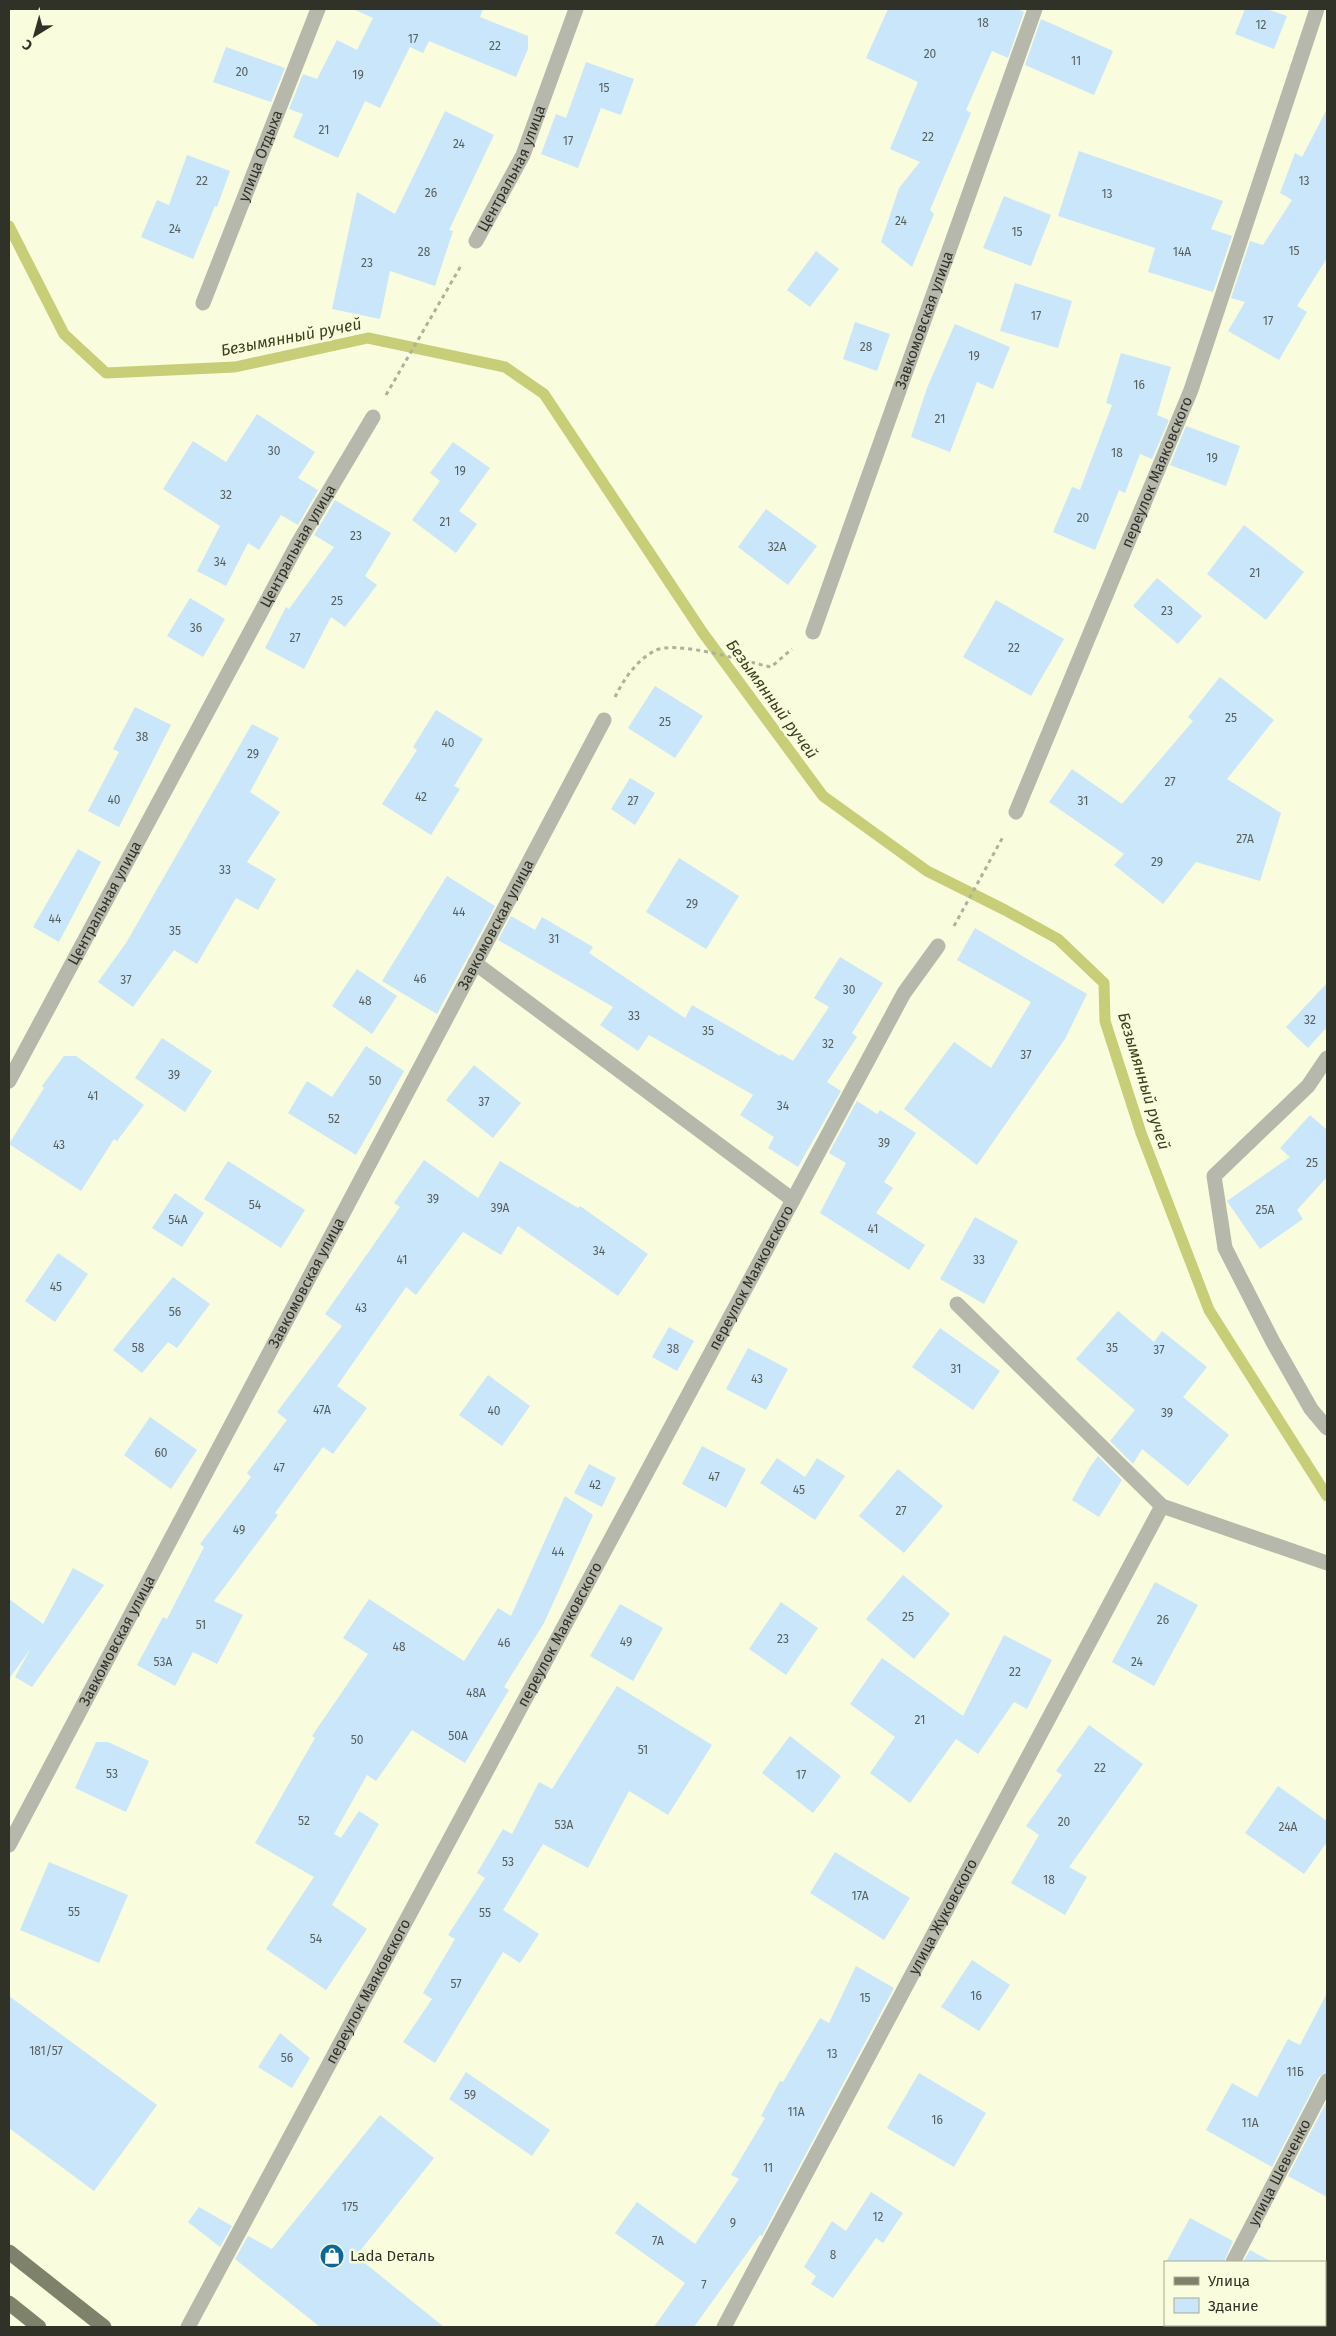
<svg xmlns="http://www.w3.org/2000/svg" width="1336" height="2336" font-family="'Fira Sans',sans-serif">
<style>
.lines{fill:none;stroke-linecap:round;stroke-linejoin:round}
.stream{stroke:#c8cd77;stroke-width:11}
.building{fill:#cae6fa}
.path{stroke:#afb19a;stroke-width:3;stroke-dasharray:4 4;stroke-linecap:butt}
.minor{stroke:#b6b8ab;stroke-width:15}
.major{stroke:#7f826a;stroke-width:15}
.labels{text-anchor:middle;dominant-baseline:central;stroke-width:5;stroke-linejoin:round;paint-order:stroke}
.number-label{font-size:12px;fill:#575f5c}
.street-label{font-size:15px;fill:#313227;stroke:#f9fcdd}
.poi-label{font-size:15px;fill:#313227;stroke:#f9fcdd;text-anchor:start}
.water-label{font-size:16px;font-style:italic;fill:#3e401b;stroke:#f9fcdd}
</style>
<rect width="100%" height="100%" fill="#f9fcdd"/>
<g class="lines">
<polyline class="stream" points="9,226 64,334 106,373 235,367 368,338 505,367 544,394 703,633 823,796 927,871 1005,910 1058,939 1104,983 1105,1021 1141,1133 1209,1310 1327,1496"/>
</g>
<g class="building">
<polygon points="353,9 483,9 480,17 528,36 528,49 516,77 429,41 423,53 410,47 380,108 365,101 338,158 293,137 303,114 289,109 303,74 317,79 337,40 357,50 373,18"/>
<polygon points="888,9 1017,9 1024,12 1008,58 992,51 966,110 971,113 930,210 934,214 912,267 881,242 899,188 920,162 890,149 918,82 866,58"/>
<polygon points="1245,9 1266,9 1287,16 1274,49 1235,34"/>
<polygon points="1041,19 1113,51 1094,95 1025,65"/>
<polygon points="226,47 285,68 271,102 213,82"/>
<polygon points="586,62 634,79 621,115 601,108 578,168 541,154 556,114 566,118"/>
<polygon points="1327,109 1327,258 1297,306 1307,312 1279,360 1228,331 1245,302 1231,298 1250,241 1263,245 1292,200 1280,193 1295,153 1302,157"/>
<polygon points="445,111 494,135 449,230 453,231 435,286 390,271 380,319 332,309 357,192 395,214"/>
<polygon points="1079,151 1223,201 1211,229 1232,236 1213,292 1148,272 1155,248 1058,216"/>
<polygon points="187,155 230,171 217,207 215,206 193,259 141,237 157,200 169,205"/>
<polygon points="1004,196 1051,215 1031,266 983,248"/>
<polygon points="816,251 839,269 810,307 787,290"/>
<polygon points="1015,283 1072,301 1058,348 1000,331"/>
<polygon points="855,322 890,334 877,371 843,359"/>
<polygon points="955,324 1010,347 993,389 977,382 950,452 911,437 927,388"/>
<polygon points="1121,353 1171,367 1157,415 1169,420 1152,459 1140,454 1125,493 1119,490 1095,550 1053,532 1072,487 1080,490 1112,405 1106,403"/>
<polygon points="257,414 315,452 298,478 318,490 298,525 281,515 259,550 248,543 226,586 197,571 220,526 163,489 193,441 226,462"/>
<polygon points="1186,426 1240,446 1226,486 1170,465"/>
<polygon points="453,442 490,468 459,511 477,524 456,553 412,520 440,481 430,473"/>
<polygon points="335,500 391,533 365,576 377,585 345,627 331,617 304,669 265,648 286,607 289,609 334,547 314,535"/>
<polygon points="766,509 817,546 788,585 738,547"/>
<polygon points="1244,525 1304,572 1266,620 1207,574"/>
<polygon points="1157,578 1202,616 1178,644 1133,606"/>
<polygon points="190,598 225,619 203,657 167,636"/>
<polygon points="996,600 1064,639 1031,696 963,657"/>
<polygon points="1220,677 1274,720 1227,779 1281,813 1260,881 1196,862 1163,904 1114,865 1124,854 1049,802 1072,769 1122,804 1193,721 1188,717"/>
<polygon points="655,686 703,716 675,758 628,728"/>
<polygon points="135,707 171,725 119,827 88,811 119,752 113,749"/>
<polygon points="436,710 483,739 454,786 460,789 431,835 382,804 417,750 413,747"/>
<polygon points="252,724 279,738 250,792 280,812 247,862 276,879 258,910 236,898 197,964 174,950 133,1007 98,982 126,943"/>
<polygon points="630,778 655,793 635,825 611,809"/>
<polygon points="78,849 101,862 59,942 33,927"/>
<polygon points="679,858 739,896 706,949 646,912"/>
<polygon points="447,876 495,906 437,1014 382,981"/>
<polygon points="511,916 535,930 542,917 593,947 589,953 685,1018 692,1005 780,1056 781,1054 793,1061 829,1007 814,998 840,957 883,983 852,1033 857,1037 827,1082 841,1091 798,1167 768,1148 774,1137 740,1115 753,1095 649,1035 638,1051 600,1025 613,1007 498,940"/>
<polygon points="975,928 1087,994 1065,1039 977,1165 904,1109 954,1042 991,1068 1031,1002 957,960"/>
<polygon points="357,969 397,996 372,1034 332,1006"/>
<polygon points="1327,983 1327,1027 1308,1048 1286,1027"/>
<polygon points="162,1038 212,1071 185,1112 135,1078"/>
<polygon points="366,1046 404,1071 356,1155 288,1113 307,1081 332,1097"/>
<polygon points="64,1056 76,1056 144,1105 117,1141 114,1139 81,1191 9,1144 44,1088 42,1086"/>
<polygon points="474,1065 521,1103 493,1138 446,1100"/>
<polygon points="857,1101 877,1114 880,1110 916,1133 884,1182 893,1188 876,1213 925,1245 909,1270 820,1213 846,1163 829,1153"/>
<polygon points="1310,1115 1327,1130 1327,1177 1297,1210 1303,1219 1260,1249 1227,1201 1290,1157 1280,1148"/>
<polygon points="424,1160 478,1198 500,1161 578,1208 580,1206 648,1254 618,1296 518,1226 501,1255 463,1232 416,1295 406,1287 337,1386 367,1408 333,1454 323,1447 275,1513 278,1515 214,1601 243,1615 217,1664 193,1652 175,1686 137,1665 163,1617 167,1619 204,1547 200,1544 251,1477 247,1473 287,1420 277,1412 342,1326 325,1314 400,1207 394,1203"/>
<polygon points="228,1161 305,1210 281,1248 204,1199"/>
<polygon points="175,1193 204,1213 182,1247 152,1228"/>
<polygon points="975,1217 1018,1241 984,1304 940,1279"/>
<polygon points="58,1253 88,1274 55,1322 25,1301"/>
<polygon points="173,1277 210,1304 177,1348 168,1342 142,1373 113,1350"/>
<polygon points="1118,1311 1154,1342 1162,1331 1207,1367 1183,1397 1229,1435 1188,1486 1142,1449 1133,1464 1110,1441 1135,1410 1076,1359"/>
<polygon points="669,1327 694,1341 677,1371 652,1357"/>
<polygon points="940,1328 1000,1371 973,1410 912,1367"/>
<polygon points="748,1348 788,1369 766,1410 726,1389"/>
<polygon points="488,1375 530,1406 502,1446 459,1415"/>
<polygon points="150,1417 197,1450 171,1489 124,1455"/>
<polygon points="702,1446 746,1469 726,1508 682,1484"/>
<polygon points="1098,1456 1122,1480 1099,1517 1072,1500 1090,1467"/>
<polygon points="777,1458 805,1477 817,1458 845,1476 815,1520 760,1483"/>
<polygon points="589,1464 616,1478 602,1507 574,1493"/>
<polygon points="898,1469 943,1506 904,1553 859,1516"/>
<polygon points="565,1496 593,1515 544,1623 504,1687 509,1690 465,1763 412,1730 376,1781 367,1775 334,1834 341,1838 359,1811 379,1824 332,1905 367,1929 326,1990 266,1949 314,1877 255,1843 315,1738 312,1736 368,1654 343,1638 369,1599 464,1661 498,1608 511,1616"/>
<polygon points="73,1568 104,1585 32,1687 15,1677 31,1648 9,1679 9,1599 43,1624"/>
<polygon points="903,1575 950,1614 914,1659 866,1619"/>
<polygon points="1155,1582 1198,1605 1154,1686 1112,1662"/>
<polygon points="781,1602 818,1628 786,1675 749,1649"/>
<polygon points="620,1604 663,1628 633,1681 590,1656"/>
<polygon points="1004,1635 1052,1660 1027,1709 1014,1702 978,1754 956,1739 910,1803 870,1773 895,1737 850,1704 882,1658 963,1716"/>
<polygon points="617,1686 712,1745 668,1815 629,1791 588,1868 543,1844 503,1910 539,1934 520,1963 503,1952 435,2063 403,2042 432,1999 423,1993 455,1939 448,1935 485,1878 477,1873 503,1829 512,1834 539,1782 552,1789"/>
<polygon points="1089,1725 1143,1764 1069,1867 1087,1877 1065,1915 1011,1883 1039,1835 1026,1826 1062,1775 1056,1771"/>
<polygon points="790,1736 841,1776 813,1813 762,1773"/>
<polygon points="96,1742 108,1742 149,1761 126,1812 75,1788"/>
<polygon points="1278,1786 1327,1821 1327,1842 1304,1874 1245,1833"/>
<polygon points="835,1852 910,1898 884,1940 810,1893"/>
<polygon points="49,1862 128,1895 99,1963 20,1930"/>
<polygon points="972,1960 1010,1985 979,2031 941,2007"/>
<polygon points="856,1966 894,1988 762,2236 760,2235 694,2327 654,2327 685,2283 615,2233 637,2202 695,2244 739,2179 731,2175 765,2118 761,2116 780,2081 783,2082 820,2018 829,2023"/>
<polygon points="1327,1993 1327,2072 1319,2077 1272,2167 1206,2130 1232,2083 1257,2097 1288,2039 1300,2045"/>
<polygon points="9,1996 157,2105 94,2191 9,2128"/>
<polygon points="280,2033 310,2058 292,2088 258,2067"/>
<polygon points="466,2072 550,2130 532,2156 449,2099"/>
<polygon points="919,2073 986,2113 954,2167 887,2128"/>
<polygon points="1327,2101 1327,2197 1288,2176"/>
<polygon points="380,2115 434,2158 356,2256 444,2327 320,2327 235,2259 248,2236 272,2249"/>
<polygon points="871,2192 903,2213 883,2243 876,2238 833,2298 811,2284 816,2276 804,2267 832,2221 846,2231"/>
<polygon points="199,2207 232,2226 220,2247 188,2222"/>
<polygon points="1190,2218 1233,2241 1224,2262 1166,2262"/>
<polygon points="1250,2250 1272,2262 1243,2262"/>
</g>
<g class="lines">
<g class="path">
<polyline points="386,395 462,264"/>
<path d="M615 697C624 679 636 661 654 651 675 639 746 662 771 667L792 649"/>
<polyline points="954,926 1004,835"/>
</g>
<g class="minor">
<path id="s1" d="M476 241 523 155 576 9"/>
<path id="s2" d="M203 303 318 9"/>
<path id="s3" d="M813 632 1035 9"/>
<path id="s4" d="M1016 812 1191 390 1317 9"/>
<polyline points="475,963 793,1200"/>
<polyline points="1327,1058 1308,1086 1214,1176 1225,1248 1273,1342 1311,1409 1327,1428"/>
<path id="s5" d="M9 1081 298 543 373 417"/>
<polyline points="957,1304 1162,1506 1327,1563"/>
<path id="s6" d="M9 1845 604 720"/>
<path id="s7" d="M1233 2262 1327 2081"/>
<path id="s8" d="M188 2327 904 993 938 946"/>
<path id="s9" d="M724 2327 1162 1506"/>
<polyline points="1199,2327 1200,2325"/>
</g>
<g class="major">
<polyline points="9,2252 104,2327"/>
<polyline points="9,2303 39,2327"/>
</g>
</g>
<defs>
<symbol id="shop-disc" viewBox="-11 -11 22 22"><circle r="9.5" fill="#0b6998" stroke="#f9fcdd"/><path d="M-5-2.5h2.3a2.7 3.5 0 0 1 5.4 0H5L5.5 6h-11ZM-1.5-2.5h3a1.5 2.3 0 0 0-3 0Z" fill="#fff"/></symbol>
</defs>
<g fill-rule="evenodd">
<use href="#shop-disc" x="318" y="2242" width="28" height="28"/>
</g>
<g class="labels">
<g class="number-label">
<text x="983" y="23">18</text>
<text x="1261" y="25">12</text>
<text x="413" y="39">17</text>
<text x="495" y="46">22</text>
<text x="930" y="54">20</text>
<text x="1076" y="61">11</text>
<text x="242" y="72">20</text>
<text x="358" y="75">19</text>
<text x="604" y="88">15</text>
<text x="324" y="130">21</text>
<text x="928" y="137">22</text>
<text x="568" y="141">17</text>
<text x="459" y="144">24</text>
<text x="202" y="181">22</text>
<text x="1304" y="181">13</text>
<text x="431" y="193">26</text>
<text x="1107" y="194">13</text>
<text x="901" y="221">24</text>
<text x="175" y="229">24</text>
<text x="1017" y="232">15</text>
<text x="1294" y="251">15</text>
<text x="424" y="252">28</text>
<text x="1182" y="252">14А</text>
<text x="367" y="263">23</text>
<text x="1036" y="316">17</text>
<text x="1268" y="321">17</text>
<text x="866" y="347">28</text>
<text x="974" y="356">19</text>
<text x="1139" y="385">16</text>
<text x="940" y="419">21</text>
<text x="274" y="451">30</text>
<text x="1117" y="453">18</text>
<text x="1212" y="458">19</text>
<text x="460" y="471">19</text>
<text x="226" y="495">32</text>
<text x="1083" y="518">20</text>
<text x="445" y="522">21</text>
<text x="356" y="536">23</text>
<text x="777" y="547">32А</text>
<text x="220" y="562">34</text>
<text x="1255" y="573">21</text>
<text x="337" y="601">25</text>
<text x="1167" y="611">23</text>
<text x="196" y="628">36</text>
<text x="295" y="638">27</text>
<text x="1014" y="648">22</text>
<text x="1231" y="718">25</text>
<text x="665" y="722">25</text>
<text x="142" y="737">38</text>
<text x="448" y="743">40</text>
<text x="253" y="754">29</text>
<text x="1170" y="782">27</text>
<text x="421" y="797">42</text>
<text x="114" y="800">40</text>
<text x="633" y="801">27</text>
<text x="1083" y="801">31</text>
<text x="1245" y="839">27А</text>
<text x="1157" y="862">29</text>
<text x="225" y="870">33</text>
<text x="692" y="904">29</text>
<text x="459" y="912">44</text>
<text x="55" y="919">44</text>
<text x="175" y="931">35</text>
<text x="554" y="939">31</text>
<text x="420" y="979">46</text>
<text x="126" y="980">37</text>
<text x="849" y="990">30</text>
<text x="365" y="1001">48</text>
<text x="634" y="1016">33</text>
<text x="1310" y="1020">32</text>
<text x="708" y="1031">35</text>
<text x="828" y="1044">32</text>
<text x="1026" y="1055">37</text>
<text x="174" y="1075">39</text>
<text x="375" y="1081">50</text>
<text x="93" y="1096">41</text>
<text x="484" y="1102">37</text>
<text x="783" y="1106">34</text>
<text x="334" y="1119">52</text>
<text x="884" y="1143">39</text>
<text x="59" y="1145">43</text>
<text x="1312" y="1163">25</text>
<text x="433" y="1199">39</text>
<text x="255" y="1205">54</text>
<text x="500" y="1208">39А</text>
<text x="1265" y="1210">25А</text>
<text x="178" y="1220">54А</text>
<text x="873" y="1229">41</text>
<text x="599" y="1251">34</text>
<text x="402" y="1260">41</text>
<text x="979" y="1260">33</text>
<text x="56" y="1287">45</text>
<text x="361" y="1308">43</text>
<text x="175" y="1312">56</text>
<text x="138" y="1348">58</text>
<text x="1112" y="1348">35</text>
<text x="673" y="1349">38</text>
<text x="1159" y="1350">37</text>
<text x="956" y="1369">31</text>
<text x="757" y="1379">43</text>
<text x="322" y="1410">47А</text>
<text x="494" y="1411">40</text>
<text x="1167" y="1413">39</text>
<text x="161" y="1453">60</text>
<text x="279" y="1468">47</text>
<text x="714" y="1477">47</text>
<text x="595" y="1485">42</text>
<text x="799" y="1490">45</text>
<text x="901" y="1511">27</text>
<text x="239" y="1530">49</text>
<text x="558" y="1552">44</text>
<text x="908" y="1617">25</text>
<text x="1163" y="1620">26</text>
<text x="201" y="1625">51</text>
<text x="783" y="1639">23</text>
<text x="626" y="1642">49</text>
<text x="504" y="1643">46</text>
<text x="399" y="1647">48</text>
<text x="163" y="1662">53А</text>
<text x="1137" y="1662">24</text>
<text x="1015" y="1672">22</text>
<text x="476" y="1693">48А</text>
<text x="920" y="1720">21</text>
<text x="458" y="1736">50А</text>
<text x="357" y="1740">50</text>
<text x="643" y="1750">51</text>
<text x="1100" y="1768">22</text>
<text x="112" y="1774">53</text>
<text x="801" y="1775">17</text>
<text x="304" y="1821">52</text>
<text x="1064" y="1822">20</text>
<text x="564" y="1825">53А</text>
<text x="1288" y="1827">24А</text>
<text x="508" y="1862">53</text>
<text x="1049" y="1880">18</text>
<text x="860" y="1896">17А</text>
<text x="74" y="1912">55</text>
<text x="485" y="1913">55</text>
<text x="316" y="1939">54</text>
<text x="456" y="1984">57</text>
<text x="976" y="1996">16</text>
<text x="865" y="1998">15</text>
<text x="46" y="2051">181/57</text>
<text x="832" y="2054">13</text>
<text x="287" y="2058">56</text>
<text x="1295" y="2072">11Б</text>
<text x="470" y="2095">59</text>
<text x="796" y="2112">11А</text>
<text x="937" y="2120">16</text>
<text x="1250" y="2123">11А</text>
<text x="768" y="2168">11</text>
<text x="350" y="2207">175</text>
<text x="878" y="2217">12</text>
<text x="733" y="2223">9</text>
<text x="658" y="2241">7А</text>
<text x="833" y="2255">8</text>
<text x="704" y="2285">7</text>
</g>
<g class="street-label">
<text stroke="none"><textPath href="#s2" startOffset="158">улица Отдыха</textPath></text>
<text stroke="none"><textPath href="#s1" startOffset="81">Центральная улица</textPath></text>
<text stroke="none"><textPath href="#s3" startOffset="331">Завкомовская улица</textPath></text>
<text stroke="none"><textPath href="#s4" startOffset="368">переулок Маяковского</textPath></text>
<text stroke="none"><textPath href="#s5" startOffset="608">Центральная улица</textPath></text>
<text stroke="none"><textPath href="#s5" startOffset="202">Центральная улица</textPath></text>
<text stroke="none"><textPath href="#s6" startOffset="1041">Завкомовская улица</textPath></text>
<text stroke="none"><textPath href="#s8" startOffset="1191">переулок Маяковского</textPath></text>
<text stroke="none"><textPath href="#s6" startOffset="636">Завкомовская улица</textPath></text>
<text stroke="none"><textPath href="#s8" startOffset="786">переулок Маяковского</textPath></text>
<text stroke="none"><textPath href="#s6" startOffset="231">Завкомовская улица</textPath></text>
<text stroke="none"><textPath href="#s9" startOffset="465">улица Жуковского</textPath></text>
<text stroke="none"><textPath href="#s8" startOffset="381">переулок Маяковского</textPath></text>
<text stroke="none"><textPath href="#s7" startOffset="101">улица Шевченко</textPath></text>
</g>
<g class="poi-label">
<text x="350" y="2256">Lada Dеталь</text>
</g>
<g class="water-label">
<text transform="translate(291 337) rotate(-11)">Безымянный ручей</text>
<text transform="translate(772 699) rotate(54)">Безымянный ручей</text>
<text transform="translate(1144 1081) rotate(73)">Безымянный ручей</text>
</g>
</g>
<rect width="1336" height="2336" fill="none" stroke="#313227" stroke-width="20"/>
<rect x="1164" y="2261" width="162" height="65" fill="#f9fcdd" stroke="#a9ab94"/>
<rect x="1174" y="2277" width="25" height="8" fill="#7f826a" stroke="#a9ab94"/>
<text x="1208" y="2286" font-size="15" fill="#313227">Улица</text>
<rect x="1174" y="2298" width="25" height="15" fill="#cae6fa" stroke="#a9ab94"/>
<text x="1208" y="2311" font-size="15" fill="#313227">Здание</text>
<g transform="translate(35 35) rotate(217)" stroke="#f9fcdd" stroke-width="4" paint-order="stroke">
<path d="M0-4L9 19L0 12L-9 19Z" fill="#313227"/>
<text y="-8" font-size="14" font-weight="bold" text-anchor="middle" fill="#313227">С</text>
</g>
</svg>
